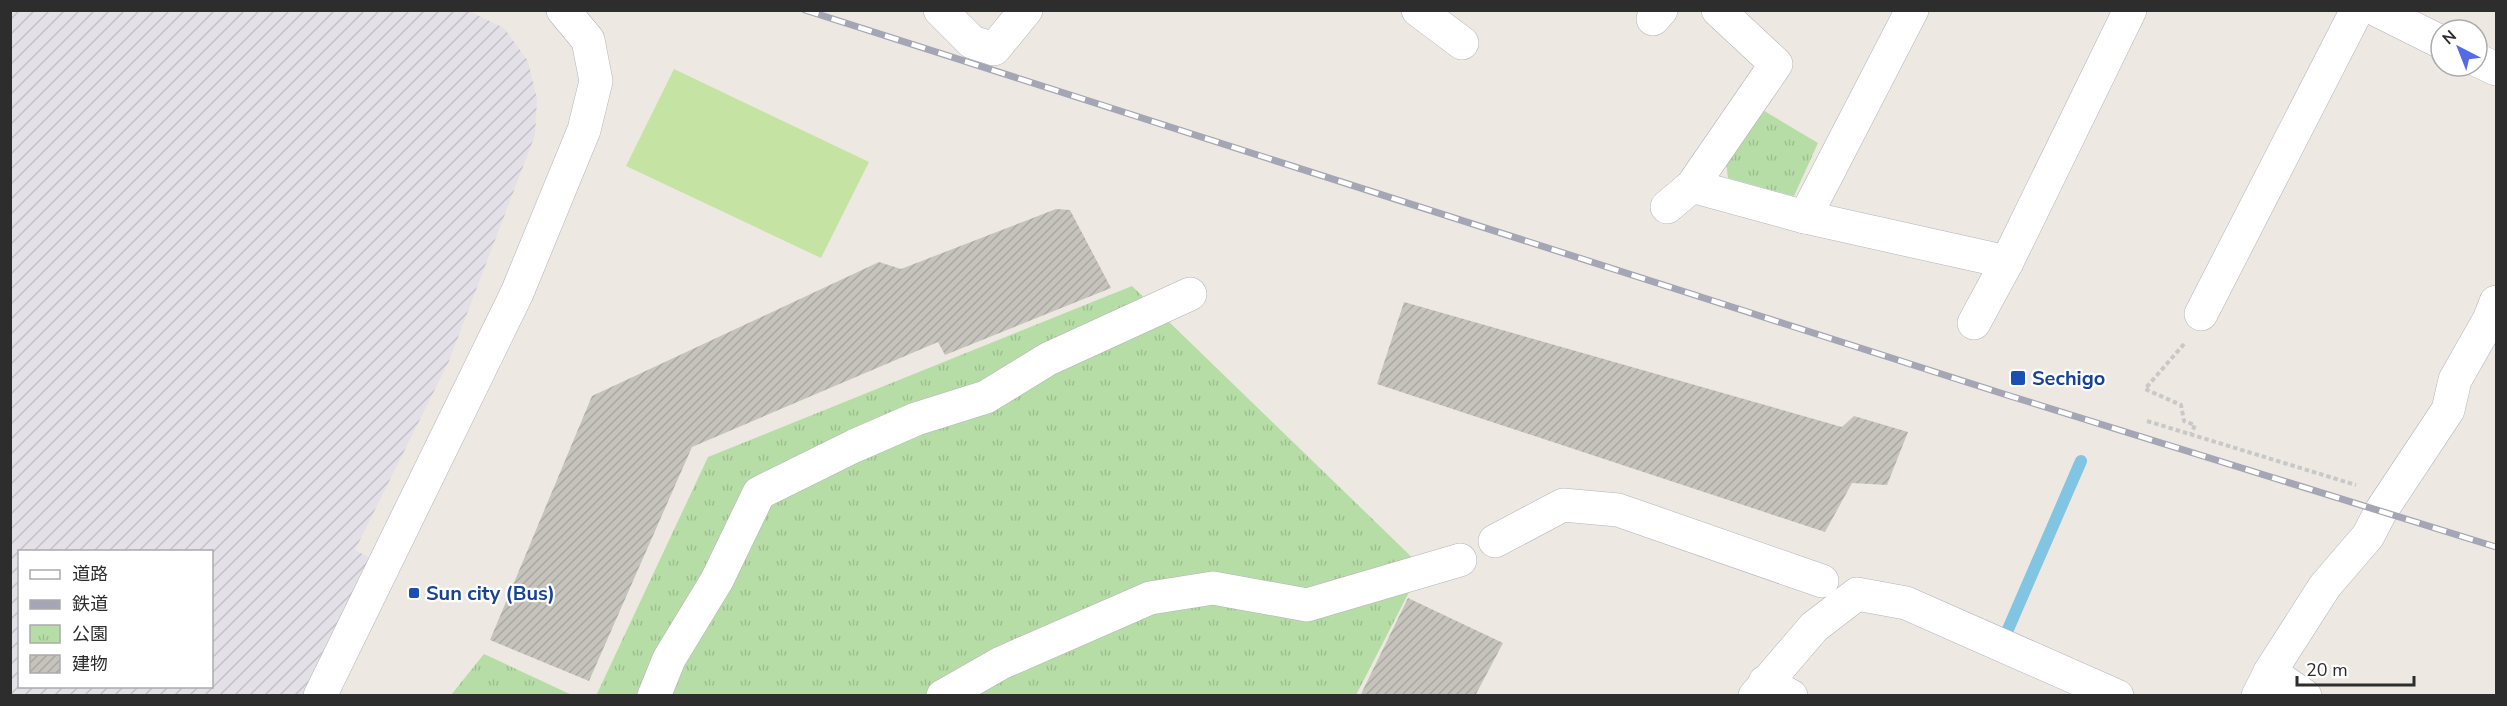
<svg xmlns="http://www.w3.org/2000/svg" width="2507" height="706" font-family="'Nunito Sans','Noto Sans JP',sans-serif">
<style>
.industrial{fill:url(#industrial-furrows);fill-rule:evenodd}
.park{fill:url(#park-tufts)}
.pitch{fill:#c5e3a2}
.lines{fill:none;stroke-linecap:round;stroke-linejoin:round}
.stream{stroke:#81c5e3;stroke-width:12}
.building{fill:url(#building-hatch)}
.minor-casing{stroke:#b2b3bc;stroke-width:34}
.path{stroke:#c8c8c8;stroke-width:4;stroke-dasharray:4.5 3;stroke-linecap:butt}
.minor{stroke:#fff;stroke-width:33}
.rail-casing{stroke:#a5a6b5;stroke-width:7}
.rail{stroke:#fff;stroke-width:4.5;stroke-dasharray:14;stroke-linecap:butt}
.transit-dot{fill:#1a4fb4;stroke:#fff;stroke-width:2}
.labels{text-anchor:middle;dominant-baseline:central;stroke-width:4.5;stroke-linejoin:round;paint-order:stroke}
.transit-label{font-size:20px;font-weight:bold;fill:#164399;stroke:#fff;text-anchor:start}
</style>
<defs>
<pattern id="industrial-furrows" width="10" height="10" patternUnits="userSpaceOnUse" patternTransform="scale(1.5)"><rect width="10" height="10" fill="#e3e1e7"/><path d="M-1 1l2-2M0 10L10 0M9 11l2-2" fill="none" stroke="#c3c1c6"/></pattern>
<pattern id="park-tufts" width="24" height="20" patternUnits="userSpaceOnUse" patternTransform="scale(1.5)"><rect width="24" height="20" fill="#b6dda5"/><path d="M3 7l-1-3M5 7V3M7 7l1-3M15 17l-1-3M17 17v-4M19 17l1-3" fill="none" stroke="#9dbe8e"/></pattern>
<pattern id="building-hatch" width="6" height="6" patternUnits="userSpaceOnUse" patternTransform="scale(1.5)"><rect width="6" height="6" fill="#c6c3bd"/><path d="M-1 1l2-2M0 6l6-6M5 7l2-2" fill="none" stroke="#aaa8a3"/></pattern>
</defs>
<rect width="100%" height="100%" fill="#ede9e2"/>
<path class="industrial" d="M10 11H469L504 28 528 61 537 99 535 135 449 361 355 550 372 559 302 695H11ZM20 552H212V686H20Z"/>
<g class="park">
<polygon points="1761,109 1818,143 1794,196 1728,178 1726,163"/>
<polygon points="1132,286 1422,567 1356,695 596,696 708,457"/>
<polygon points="484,654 572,695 451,695"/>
</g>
<polygon class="pitch" points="674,69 869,162 821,258 626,166"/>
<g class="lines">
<polyline class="stream" points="2006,634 2081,461"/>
</g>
<g class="building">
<polygon points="1056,209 1070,210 1111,288 945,355 938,342 692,447 589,681 490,640 592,396 879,262 901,269"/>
<polygon points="1404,302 1842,427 1854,416 1908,432 1887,485 1852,483 1825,532 1377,384"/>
<polygon points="1408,598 1503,643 1475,696 1360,696"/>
</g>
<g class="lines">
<defs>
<g id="minor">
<polyline points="940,10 972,42 994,49 1026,10"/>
<polyline points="1418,10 1462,43"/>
<polyline points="2377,10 2441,42"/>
<polyline points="1653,19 1661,10"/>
<polyline points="2477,60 2496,69"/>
<polyline points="1692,186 1805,217 2007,262"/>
<polyline points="1667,207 1692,186 1776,64 1718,10"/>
<polyline points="1805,217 1912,10"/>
<polyline points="2201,314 2357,10"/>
<polyline points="1974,323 2007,262 2130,10"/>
<polyline points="1495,541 1563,505 1618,510 1822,581"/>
<polyline points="2270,672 2305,696"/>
<polyline points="1765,682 1791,696"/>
<polyline points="320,696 517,293 584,130 596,81 588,40 563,10"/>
<polyline points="654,696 669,659 717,580 759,493 854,446 916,419 986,397 1048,359 1190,294"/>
<polyline points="943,696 1001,663 1150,598 1213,588 1307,605 1460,560"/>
<polyline points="1755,696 1814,627 1857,594 1906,603 2117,696"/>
<polyline points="2258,696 2270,672 2325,586 2368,536 2381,511 2448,410 2455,380 2489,320 2496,302"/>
</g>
</defs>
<use href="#minor" class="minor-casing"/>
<g class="path">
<polyline points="2184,344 2145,389 2181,405 2184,421 2195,425 2191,434"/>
<polyline points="2147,421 2356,485"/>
</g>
<use href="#minor" class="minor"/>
<defs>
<polyline id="rail" points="805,10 2010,396 2496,547"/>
</defs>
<use href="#rail" class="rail-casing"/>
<use href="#rail" class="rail"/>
</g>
<g class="transit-dot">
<rect x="2010" y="370" width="16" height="16" rx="3"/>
<rect x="408" y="587" width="12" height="12" rx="3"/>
</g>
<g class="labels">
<g class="transit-label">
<text x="2032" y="378">Sechigo</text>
<text x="426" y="593">Sun city (Bus)</text>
</g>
</g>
<rect width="2507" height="706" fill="none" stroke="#2d2d2d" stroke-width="24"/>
<rect x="18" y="550" width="195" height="138" fill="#ffffff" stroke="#ababab" stroke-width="1.5"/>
<rect x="30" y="570" width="30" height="9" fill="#ffffff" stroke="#ababab" stroke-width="1.5"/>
<text x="72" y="580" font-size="18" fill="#2d2d2d">道路</text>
<rect x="30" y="600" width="30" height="9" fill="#a5a6b5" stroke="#ababab" stroke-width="1.5"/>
<text x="72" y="610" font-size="18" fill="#2d2d2d">鉄道</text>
<rect x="30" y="625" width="30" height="18" fill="url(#park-tufts)" stroke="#ababab" stroke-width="1.5"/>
<text x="72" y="640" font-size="18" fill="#2d2d2d">公園</text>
<rect x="30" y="655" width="30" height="18" fill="url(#building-hatch)" stroke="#ababab" stroke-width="1.5"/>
<text x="72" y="670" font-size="18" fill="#2d2d2d">建物</text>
<g transform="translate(2459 48) rotate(318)"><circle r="28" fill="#ffffff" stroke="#ababab" stroke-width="1.5"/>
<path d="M0-4.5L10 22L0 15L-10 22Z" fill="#546ae7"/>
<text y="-9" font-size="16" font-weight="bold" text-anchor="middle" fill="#2d2d2d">N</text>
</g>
<path d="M2297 676v9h117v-9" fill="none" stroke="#2d2d2d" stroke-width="3"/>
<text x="2306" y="676" font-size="18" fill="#2d2d2d" stroke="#ffffff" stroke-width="4.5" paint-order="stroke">20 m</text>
</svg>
